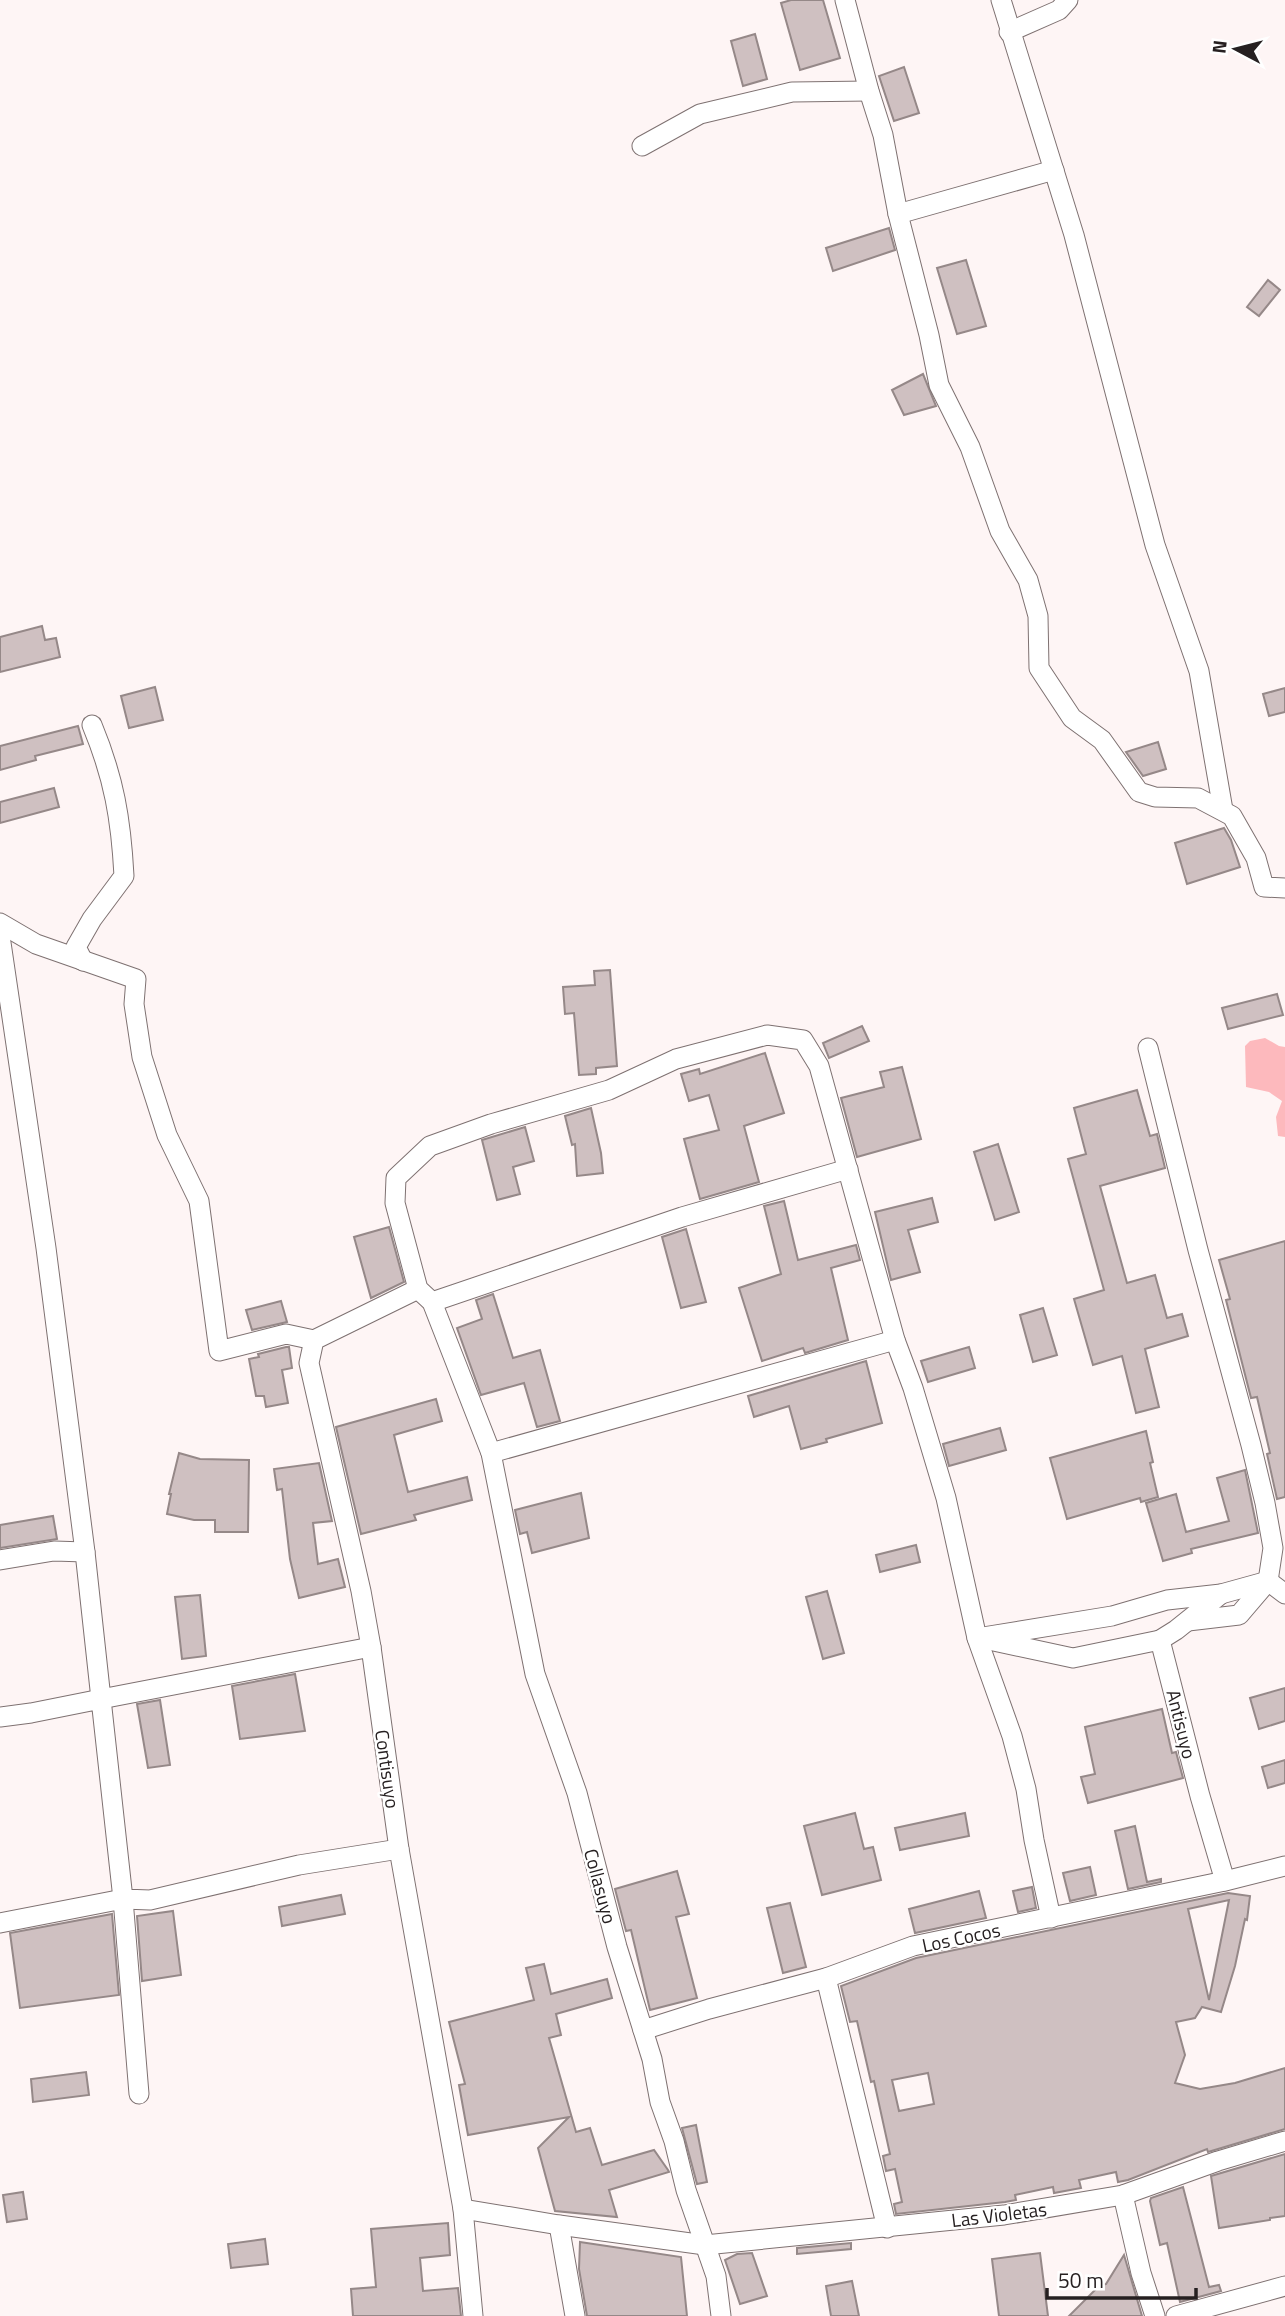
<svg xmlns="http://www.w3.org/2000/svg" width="1285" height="2316" font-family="'Titillium Web',sans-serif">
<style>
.grass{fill:#fdb9bd}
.building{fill:#cfc0c1;stroke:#958888;stroke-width:2;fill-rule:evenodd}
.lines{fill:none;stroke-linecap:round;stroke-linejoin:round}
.minor-casing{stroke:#7e7171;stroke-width:21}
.minor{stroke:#fff;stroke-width:19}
.labels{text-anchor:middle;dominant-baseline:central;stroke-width:5;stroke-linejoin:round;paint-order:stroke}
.street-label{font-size:19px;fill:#262021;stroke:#fff}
</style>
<rect width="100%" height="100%" fill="#fef5f5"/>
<polygon class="grass" points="1265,1038 1279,1046 1285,1047 1285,1137 1278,1136 1276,1117 1282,1101 1269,1092 1246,1087 1245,1046 1250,1041"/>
<g class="building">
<polygon points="791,0 823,0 840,58 800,70 781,3"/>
<polygon points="755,34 767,79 743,86 731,41"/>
<polygon points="904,67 919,113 894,121 879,76"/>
<polygon points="889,228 895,250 833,271 826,248"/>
<polygon points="966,260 986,326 957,334 937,268"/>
<polygon points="1268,280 1280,290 1259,316 1247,307"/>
<polygon points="923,374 936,406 904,415 892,390"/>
<polygon points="42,626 45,640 56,638 60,657 0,672 0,637"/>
<polygon points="155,687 163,720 129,728 121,696"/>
<polygon points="1285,688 1285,712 1269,716 1263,694"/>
<polygon points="78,726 83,744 35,756 36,760 0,770 0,746"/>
<polygon points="1158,742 1166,769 1143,776 1126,752"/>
<polygon points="54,788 59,807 0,823 0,802"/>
<polygon points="1224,828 1231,840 1240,867 1187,884 1175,843"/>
<polygon points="610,970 617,1066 596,1068 596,1074 579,1075 574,1013 565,1014 563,987 595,985 594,971"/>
<polygon points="1277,994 1283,1015 1228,1029 1222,1008"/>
<polygon points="862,1026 869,1041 829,1058 823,1043"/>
<polygon points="765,1053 784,1113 744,1126 759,1182 700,1199 684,1139 719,1130 709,1095 689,1101 681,1074 699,1069 700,1074"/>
<polygon points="902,1067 921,1139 857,1157 841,1098 884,1087 880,1072"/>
<polygon points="1137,1090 1150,1136 1157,1134 1165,1168 1100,1186 1127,1283 1155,1275 1167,1318 1182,1314 1188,1336 1145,1349 1159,1407 1136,1413 1122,1356 1093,1365 1074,1299 1104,1290 1068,1159 1086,1154 1074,1108"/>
<polygon points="591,1108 601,1153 603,1173 577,1176 575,1144 572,1145 565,1116"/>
<polygon points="525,1127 534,1161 513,1167 520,1194 497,1200 482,1140"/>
<polygon points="998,1144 1019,1212 995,1220 974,1152"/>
<polygon points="932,1198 938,1222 908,1230 920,1272 891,1280 875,1212"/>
<polygon points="784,1201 798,1260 856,1245 860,1260 831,1268 848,1340 805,1353 803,1348 762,1361 739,1288 781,1274 764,1206"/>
<polygon points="389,1227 404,1282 371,1298 354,1237"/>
<polygon points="686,1229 706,1302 681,1308 662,1237"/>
<polygon points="1285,1241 1285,1497 1277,1499 1267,1454 1270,1453 1257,1397 1251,1398 1226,1300 1230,1299 1219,1260"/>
<polygon points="493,1294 513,1358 540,1350 560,1421 537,1427 524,1383 481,1395 457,1328 482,1319 476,1300"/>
<polygon points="281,1301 287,1322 252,1330 246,1310"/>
<polygon points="1043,1308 1057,1355 1033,1362 1020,1315"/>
<polygon points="286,1347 289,1347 292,1368 282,1370 288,1403 266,1407 264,1396 256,1396 249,1359 259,1357 258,1354"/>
<polygon points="969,1347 975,1368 928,1382 921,1361"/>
<polygon points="866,1361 882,1423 826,1439 827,1442 801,1449 789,1406 754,1417 748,1396"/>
<polygon points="436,1399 442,1421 394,1435 408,1492 467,1477 472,1500 414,1515 416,1520 361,1534 336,1427"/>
<polygon points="1000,1428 1006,1450 949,1466 943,1444"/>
<polygon points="1146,1431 1153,1462 1150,1463 1158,1497 1141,1502 1140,1498 1067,1519 1050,1458"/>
<polygon points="179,1453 200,1459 249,1460 248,1532 215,1532 215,1520 194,1520 167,1514 171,1494 169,1494"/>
<polygon points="319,1463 332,1521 313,1523 318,1564 338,1559 345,1587 299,1598 290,1559 282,1489 277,1490 274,1469"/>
<polygon points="1245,1470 1258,1533 1191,1549 1192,1553 1163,1561 1146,1503 1176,1494 1186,1532 1229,1521 1217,1478"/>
<polygon points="581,1493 589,1538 532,1553 527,1532 520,1534 515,1510"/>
<polygon points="53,1516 57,1539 0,1548 0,1525"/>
<polygon points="916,1545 920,1562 880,1572 876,1555"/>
<polygon points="827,1591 844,1653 823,1659 806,1597"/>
<polygon points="200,1595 206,1656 182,1659 175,1597"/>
<polygon points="295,1674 305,1731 240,1739 232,1686"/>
<polygon points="1285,1688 1285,1721 1259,1729 1250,1698"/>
<polygon points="160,1700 170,1765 148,1768 137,1704"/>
<polygon points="1162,1709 1172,1753 1176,1752 1183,1778 1088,1803 1081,1777 1095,1774 1085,1727"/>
<polygon points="1285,1760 1285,1783 1268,1788 1262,1767"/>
<polygon points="855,1813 864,1849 873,1847 881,1880 822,1895 804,1826"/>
<polygon points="965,1813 969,1836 900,1850 895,1828"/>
<polygon points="1135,1826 1147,1882 1161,1879 1161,1882 1128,1889 1115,1831"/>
<polygon points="1090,1867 1096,1895 1070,1901 1063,1873"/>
<polygon points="677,1871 689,1914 676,1917 697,1998 650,2010 631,1930 626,1931 615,1889"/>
<polygon points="1032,1887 1036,1908 1018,1912 1013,1891"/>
<polygon points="979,1891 986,1918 915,1933 909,1909"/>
<path d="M1228 1893 1250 1896 1247 1920 1245 1919 1235 1966 1221 2012 1202 2007 1195 2018 1176 2022 1185 2055 1175 2083 1200 2089 1235 2083 1285 2068V2129L1208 2152 1207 2149 1128 2180 1118 2182 1116 2172 1079 2180 1081 2188 1054 2193 1053 2187 1015 2195 1016 2200 1005 2202 896 2214 894 2204 902 2202 895 2169 886 2171 883 2156 890 2154 874 2081 871 2082 857 2021 850 2022 841 1986 916 1958ZM1229 1900 1209 2000 1188 1909ZM928 2073 934 2104 899 2111 892 2080Z"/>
<polygon points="341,1895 345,1914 282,1926 279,1907"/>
<polygon points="790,1903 806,1967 783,1973 767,1908"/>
<polygon points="173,1911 181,1975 142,1981 137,1916"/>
<polygon points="112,1914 119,1995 20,2008 10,1933"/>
<polygon points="544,1964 551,1994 607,1979 612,1998 556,2014 561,2035 549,2038 576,2132 590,2128 602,2165 654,2150 668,2170 669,2172 609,2190 617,2217 555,2211 538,2148 569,2117 468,2135 459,2085 465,2084 449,2022 534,2000 526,1968"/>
<polygon points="86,2072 89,2095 33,2102 31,2079"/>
<polygon points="696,2125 707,2182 697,2184 682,2128"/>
<polygon points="1285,2154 1285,2216 1270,2218 1270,2220 1219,2228 1211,2176"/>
<polygon points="1183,2187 1209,2287 1219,2285 1221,2291 1180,2302 1167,2243 1160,2245 1150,2201 1151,2198"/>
<polygon points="23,2192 27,2219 7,2222 3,2195"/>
<polygon points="448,2223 450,2255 420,2258 423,2291 458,2288 461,2316 353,2316 351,2289 376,2287 371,2229"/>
<polygon points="265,2239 268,2264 231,2268 228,2244"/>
<polygon points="580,2242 681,2257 687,2316 587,2316 579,2269"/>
<polygon points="851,2243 851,2249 797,2254 797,2248"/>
<polygon points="752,2253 767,2296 740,2304 725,2260 737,2254"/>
<polygon points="1040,2253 1048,2316 999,2316 992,2259"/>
<polygon points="1124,2255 1142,2316 1069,2316 1100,2285 1106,2284"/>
<polygon points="852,2281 859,2316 831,2316 826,2286"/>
</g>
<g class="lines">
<defs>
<g id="minor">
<polyline points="845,0 869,91 883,135 898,214 929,335 939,385 970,447 1000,531 1028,580 1038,616 1039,668 1072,718 1102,740 1139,792 1155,797 1198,798 1232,816 1256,858 1264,887 1285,888"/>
<polyline points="1001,0 1074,235 1155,545 1199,671 1223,810"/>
<polyline points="1009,32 1059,10 1068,0"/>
<polyline points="642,146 700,114 792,92 869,91"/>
<polyline points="898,214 1054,170"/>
<polyline points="0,923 36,944 136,979 134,1004 142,1057 167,1135 199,1201 219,1351 286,1334 314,1340"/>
<polyline points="0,936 46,1248 85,1552"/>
<path d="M83 961 76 947 92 919 124 876C121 819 114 778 92 725"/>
<polyline points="1148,1048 1198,1250 1251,1445 1265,1503 1273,1548 1268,1581 1239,1615 1188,1621"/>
<polyline points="418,1289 314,1340 309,1363 361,1591 371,1647 399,1849 463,2209 473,2316"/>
<polyline points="432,1302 682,1217 848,1169"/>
<polyline points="491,1453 895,1340"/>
<polyline points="0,1560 54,1551 85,1552 101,1699 371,1647"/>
<polyline points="1268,1581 1285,1594"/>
<polyline points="1221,1594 1176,1630 1160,1640 1200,1796 1225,1881"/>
<polyline points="977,1638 1112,1616 1167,1600 1221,1594 1268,1581"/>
<polyline points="989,1640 1073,1658 1160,1640"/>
<polyline points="0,1717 31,1713 101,1699 123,1899 150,1900 299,1865 399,1849"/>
<polyline points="0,1923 123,1899 139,2094"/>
<polyline points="826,1978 887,2228"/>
<polyline points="643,2030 709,2009 826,1978 913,1946 1225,1881 1285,1866"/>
<polyline points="1123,2195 1141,2273 1155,2316"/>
<polyline points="463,2209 559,2225 705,2245 1004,2215 1123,2195 1218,2161 1285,2141"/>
<polyline points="559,2225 575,2316"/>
<polyline points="721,2316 716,2276 686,2190 674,2141 660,2102 652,2059 617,1947 577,1793 535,1674 491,1453 432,1302 418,1289 395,1203 396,1178 430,1146 491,1124 609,1090 676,1059 767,1035 803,1040 819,1066 895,1340 913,1388 946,1498 977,1638 1012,1736 1026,1789 1034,1840 1051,1918"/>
<polyline points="1176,2316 1285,2286"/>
</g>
</defs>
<use href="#minor" class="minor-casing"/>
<use href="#minor" class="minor"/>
</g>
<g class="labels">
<g class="street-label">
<text transform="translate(1182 1724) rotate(76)">Antisuyo</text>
<text transform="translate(388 1769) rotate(82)">Contisuyo</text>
<text transform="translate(601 1886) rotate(75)">Collasuyo</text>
<text transform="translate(961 1937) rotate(-12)">Los Cocos</text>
<text transform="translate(999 2214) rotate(-7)">Las Violetas</text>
</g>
</g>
<g transform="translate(1236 49) rotate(277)" stroke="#ffffff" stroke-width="5" paint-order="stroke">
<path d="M0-5L12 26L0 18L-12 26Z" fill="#262021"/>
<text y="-10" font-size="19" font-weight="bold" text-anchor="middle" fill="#262021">N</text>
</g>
<path d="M1047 2288v10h149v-10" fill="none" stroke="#262021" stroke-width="3.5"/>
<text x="1058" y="2288" font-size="21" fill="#262021" stroke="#ffffff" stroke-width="5" paint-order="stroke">50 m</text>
</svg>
